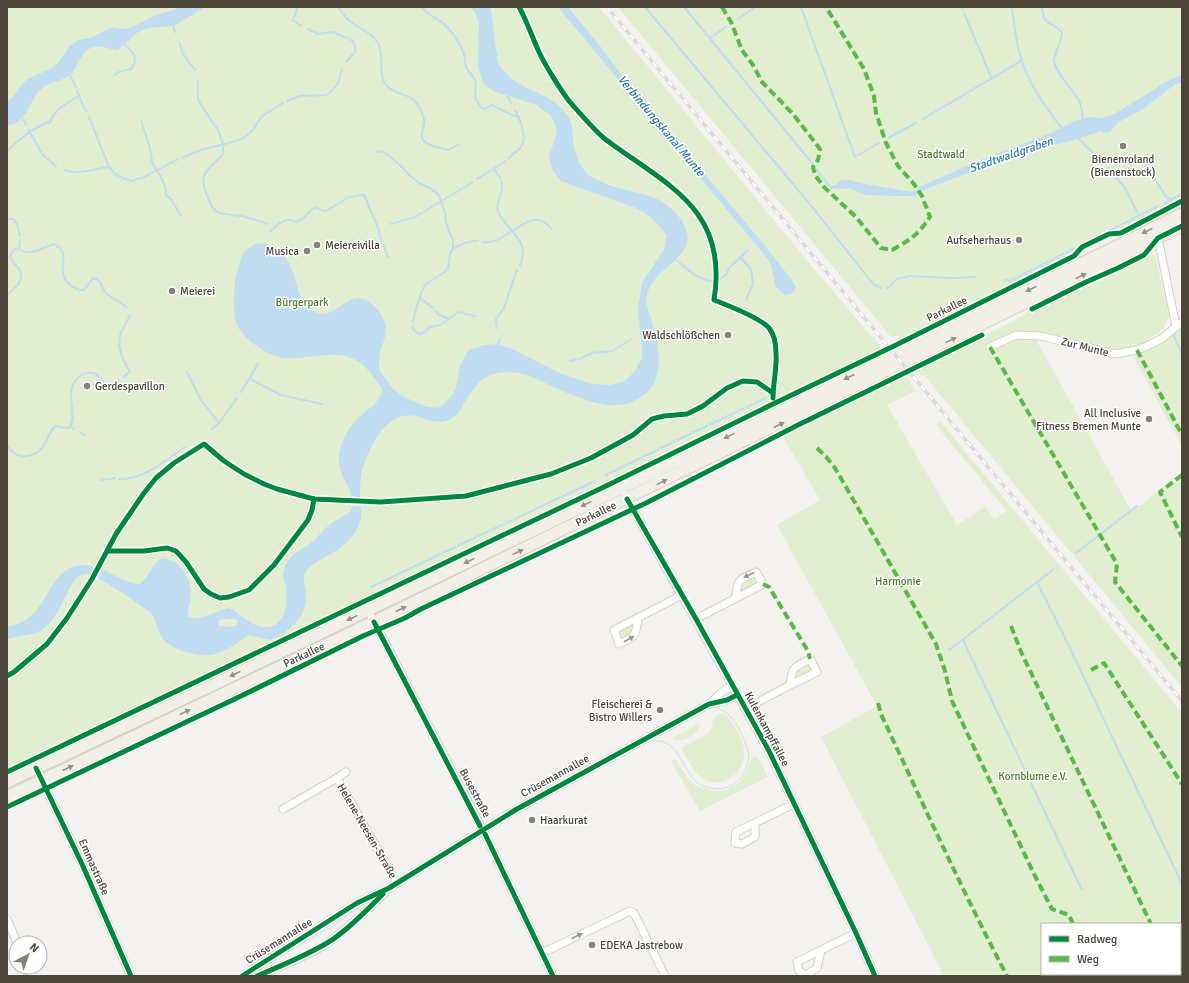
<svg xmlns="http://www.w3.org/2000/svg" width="1189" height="983" font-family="Signika,sans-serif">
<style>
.green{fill:#e1eecf;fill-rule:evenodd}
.water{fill:#c0ddf1;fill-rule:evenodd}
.pier{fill:#f4f2ee}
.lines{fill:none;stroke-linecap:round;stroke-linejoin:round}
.stream{stroke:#c0ddf1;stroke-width:2}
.street-casing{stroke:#d2d0cb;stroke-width:9}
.primary-casing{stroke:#d6cebb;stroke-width:13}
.street{stroke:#fdfdfc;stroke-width:7}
.primary{stroke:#f2efe6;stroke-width:11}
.tram{stroke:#dbdbda;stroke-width:1}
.rail-casing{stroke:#dbdbda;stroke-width:3.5}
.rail{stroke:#fff;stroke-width:2;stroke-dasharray:6;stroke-linecap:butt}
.quiet{stroke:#58b947;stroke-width:4;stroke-dasharray:8 4;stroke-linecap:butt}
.cycleway-casing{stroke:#fff;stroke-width:8}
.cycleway{stroke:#00873e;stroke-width:5}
.oneway{fill:#969187}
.oneway2{fill:#9b9791}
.poi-dot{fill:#868178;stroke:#fff;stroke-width:1.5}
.labels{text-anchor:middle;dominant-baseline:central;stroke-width:3;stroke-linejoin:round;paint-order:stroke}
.park-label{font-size:11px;fill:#4a7f2a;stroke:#fff}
.poi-label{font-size:11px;fill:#4b4439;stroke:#fff;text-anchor:end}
.street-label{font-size:11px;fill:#4b4439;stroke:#fff}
.water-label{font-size:12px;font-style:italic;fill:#2e7ab2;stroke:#fff}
</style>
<rect width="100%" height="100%" fill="#f4f2ee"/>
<g class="green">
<polygon points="7,7 599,7 804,257 872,337 874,337 882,349 398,584 7,770"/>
<polygon points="618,7 1182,7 1182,210 1147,227 1145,218 902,338 901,340 898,335 892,338"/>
<polygon points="1148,255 1155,255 1169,316 1163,330 1138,346 1121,349 1109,349 1042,333 1015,332 988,345 991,352 1018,338 1035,338 1132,512 1182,472 1182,687 924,375 922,376 917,370 1085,284 1095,282"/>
<polygon points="1182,324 1182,446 1134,357 1172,336"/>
<path d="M906 376 912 383 910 384 916 391 887 405 957 525 985 507 994 519 1007 511 936 425 940 421 1182 713V976H944L821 737 877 706 777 525 820 500 783 437ZM1042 924H1180V974H1042Z"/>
<polygon points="752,576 757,579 756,584 741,592 740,591 743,581"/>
<path d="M634 623 635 625 631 635C625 638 618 641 618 632Z"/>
<polygon points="809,664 812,668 812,670 794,679 796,670"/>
<path d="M723 713C734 722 745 740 744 755 743 777 717 791 700 776 692 770 687 757 681 748L708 734 712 727 713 718Z"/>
<path d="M700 723C700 734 681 745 672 738Z"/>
<polygon points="755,756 760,761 768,777 700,811 671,761 675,759 687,777 695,786 716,791 726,790 739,783 748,769 751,759"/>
</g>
<g class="water">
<path d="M180 7H205L174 26 148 28 138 32 118 50C110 50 103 45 94 47 81 49 79 66 71 74 63 82 49 81 41 89 28 102 28 122 7 126V101C16 97 18 87 25 81 35 74 53 70 59 62 65 54 68 45 77 41 81 39 87 39 92 37 98 35 104 30 111 28 115 27 119 29 123 29 135 28 146 19 157 15 166 12 171 11 180 7Z"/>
<path d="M471 7H490C494 23 494 39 497 55 497 58 498 63 499 65 501 68 504 71 506 73 525 93 551 92 567 115 573 123 572 131 573 140 574 150 578 163 584 170 588 176 595 179 602 182 632 196 661 189 682 221 686 228 690 238 686 246 677 265 650 274 647 296 645 304 650 314 652 322 658 339 663 369 653 385 650 391 643 396 637 399 614 414 583 399 560 390 544 383 528 372 510 372 482 373 478 382 464 403 462 407 459 414 455 416 436 431 421 411 403 416 399 417 393 420 389 423 376 432 365 459 361 474 360 481 360 489 360 496 360 504 362 514 360 522 353 543 336 551 318 561 314 564 308 567 306 571 301 579 306 589 306 598 305 619 288 633 270 640L250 635C244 637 240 642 234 645 229 648 221 652 215 654 201 658 173 651 163 639 157 631 157 620 150 612 138 604 99 575 87 574 80 573 74 580 71 586 63 600 58 616 45 628 35 636 19 635 7 639V627C17 625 26 621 34 613 49 598 55 566 82 565 103 564 120 583 140 584 150 577 151 563 163 558 167 559 172 560 175 562 187 570 193 589 190 602 189 609 186 610 189 617 202 622 216 610 229 608 243 615 258 634 275 625 287 617 288 599 286 586 285 582 283 578 283 575 283 569 286 565 288 561 295 551 303 549 312 542 320 535 327 525 337 520 342 516 347 516 351 510 359 499 342 480 340 468 338 461 339 453 341 447 344 436 350 426 358 418 367 409 381 403 382 389 373 375 363 360 345 356 328 352 302 360 282 358 276 357 268 353 263 350 253 344 242 336 237 325 231 313 234 281 238 268 241 257 244 247 257 244 263 242 268 244 274 247 301 265 291 293 309 308 335 330 347 281 373 305 379 310 384 318 385 325 387 335 383 343 380 352 379 358 379 364 379 370L393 389 404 397 427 407 437 408 443 405 452 395 456 388 459 368 467 352 472 349 484 345 497 344 512 349 559 373 592 384 608 385 620 383 627 379 635 371 642 358V349L638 309 642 283 664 249 666 235C658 223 650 215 636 208L561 181 553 171 549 157 557 132 555 124 551 116 537 105 493 91 483 83 478 67 479 23 475 12ZM221 619H235L238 621 237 625 229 628H222L219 626 218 622Z"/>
<polygon points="558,7 568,7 600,46 622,76 645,100 677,141 766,247 792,280 796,288 791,294 785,295 776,287 770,262 758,247"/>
<polygon points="1182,75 1182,82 1174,85 1143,109 1117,123 1110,132 1104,133 1100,131 1079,139 1032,150 928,188 914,196 895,196 866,195 849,188 840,189 831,188 842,180 849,180 865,184 912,192 923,185 981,160 1051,133 1077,120 1091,117 1103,118 1114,114 1144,96 1166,82"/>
</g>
<g class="pier">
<rect x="351" y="497" width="11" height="9"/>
<polygon points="96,566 103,568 97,580 90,577"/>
</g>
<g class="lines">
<g class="stream">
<polyline points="298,7 293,20 301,26"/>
<path d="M338 7C342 12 346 19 352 23 362 31 370 30 378 43 385 55 378 70 384 82 391 95 409 92 417 103 420 108 425 116 424 123 423 131 418 139 428 144 434 147 442 148 449 150L459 144"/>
<path d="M422 7C427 15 437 18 444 24 451 31 458 40 462 49 465 55 465 61 466 67 468 72 473 75 475 80 479 92 469 94 482 108L485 109 491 105C500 108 510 116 519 117"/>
<polyline points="645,7 809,203 874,285 881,288"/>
<polyline points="684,7 812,163"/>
<polyline points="801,7 855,157 879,143"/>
<polyline points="962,7 963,10"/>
<path d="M1012 7C1014 25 1016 44 1022 61 1030 87 1047 108 1063 130"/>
<path d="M1042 7C1044 27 1050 20 1062 32 1062 43 1053 56 1054 62 1057 75 1073 89 1079 101 1082 106 1082 114 1083 119"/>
<polyline points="964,13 992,79"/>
<polyline points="738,19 755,7"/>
<polyline points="173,25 175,32"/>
<polyline points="308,29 318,34 332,32 352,40 355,46 355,52 346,62"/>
<polyline points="710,38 726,27"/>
<polyline points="179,42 183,54 195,70"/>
<polyline points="69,74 76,87"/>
<polyline points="113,76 119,72 131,69 135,63 134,54 124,44"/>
<path d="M198 80V99L201 105 218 130 223 144V154C209 170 197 172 207 195 209 200 211 206 214 209 220 216 233 214 241 216 250 218 259 221 267 224"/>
<polyline points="77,90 81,101 86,111"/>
<polyline points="508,96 511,103"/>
<polyline points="287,101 300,96 326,95 332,91 338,83 342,70"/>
<polyline points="21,116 26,124"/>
<polyline points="89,117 109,167 115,174 121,177 131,181 144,177 178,159"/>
<polyline points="923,119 1021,61"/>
<polyline points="141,120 150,148 152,162 164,183 166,195 171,199 181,216"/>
<polyline points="28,129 43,155 56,166"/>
<polyline points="1077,137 1099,159"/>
<polyline points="888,138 916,123"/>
<path d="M7 151C20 139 33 127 50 122 56 108 66 104 79 96"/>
<polyline points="376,152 383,151 401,166 410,176 419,183 430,188 439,195 445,213 446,222 449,231 453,240 453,249 450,254 448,268 445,272 426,284 421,293 413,321"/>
<polyline points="182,158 201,150 236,141 245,137 252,131 262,116 283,103"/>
<path d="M509 158C512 154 518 151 521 147 528 137 520 119 515 110"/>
<polyline points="1140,158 1144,162 1167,198 1173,199"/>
<polyline points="1108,168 1125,188 1139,216"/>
<polyline points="494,169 500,178"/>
<polyline points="816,169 831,188 834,186"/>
<path d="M64 170C77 175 96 169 109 167"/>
<polyline points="477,179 506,161"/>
<path d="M501 181C506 193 493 202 499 214 509 232 531 241 520 265"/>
<polyline points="1165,203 1182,194"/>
<polyline points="7,219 13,219 17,224 20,236"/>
<polyline points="391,224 415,217 473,182"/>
<polyline points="1109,231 1158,206"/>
<path d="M270 232C274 227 282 220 289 220 292 220 296 222 298 221 306 220 308 208 317 208 319 209 323 211 326 211L349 197 364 195 379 230V234L388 257"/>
<path d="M483 242C508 246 532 201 551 229"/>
<polyline points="19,249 20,240"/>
<path d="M453 249C461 245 469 240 478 241"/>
<polyline points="740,257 751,269 753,284 746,300"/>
<path d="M673 258C685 266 696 280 712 281"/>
<polyline points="720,279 726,275 729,268 748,250"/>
<polyline points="1005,280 1010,281 1073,249"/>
<polyline points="888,288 897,279 909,276 952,278 976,277"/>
<path d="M7 295C14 289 26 280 19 269 16 265 12 262 10 257 11 253 12 250 16 249 20 248 21 251 25 252 35 254 45 246 54 244 69 253 61 260 63 274 65 282 75 291 84 290L93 278C102 280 100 286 105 292 111 298 120 301 126 307"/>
<polyline points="420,298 433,308"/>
<polyline points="436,311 439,315 449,319 458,312 475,316"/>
<polyline points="412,327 415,331 420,334 425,332 430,327 440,325 449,319"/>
<polyline points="497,328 496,319 504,308 517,270"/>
<polyline points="1175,335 1174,337 1182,353"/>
<polyline points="498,347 500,338"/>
<polyline points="570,361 579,359 592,353 612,351 632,339"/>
<polyline points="187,372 201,400 219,423"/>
<path d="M124 377 130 371C123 361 117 348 120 336 122 329 127 322 130 316"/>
<polyline points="250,379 281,395 322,404"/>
<polyline points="241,392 258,364"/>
<polyline points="71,427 74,429"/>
<polyline points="212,429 219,423 237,398"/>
<polyline points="80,432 85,435"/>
<path d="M7 445C12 453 16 456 25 456 46 455 44 439 55 426L68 428C82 418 58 390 82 375 85 373 90 372 94 373 101 376 103 385 112 389L116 388 120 381"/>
<polyline points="606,475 688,435 766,398"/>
<path d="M119 479C144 480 166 460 185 447"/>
<polyline points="102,480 115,478"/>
<polyline points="1102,533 1137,506"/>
<polyline points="1076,553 1098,536"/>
<polyline points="1037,582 1069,646 1182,884"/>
<polyline points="371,587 595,481"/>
<polyline points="220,627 232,628"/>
<polyline points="963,640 1082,890"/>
<polyline points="949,650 1054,569"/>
<polyline points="1178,924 1182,922"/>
<polyline points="1065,976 1070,974"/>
</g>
<defs>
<g id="street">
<polyline points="1158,238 1176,326"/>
<polyline points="990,347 1016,335 1041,336 1115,354 1137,350 1147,346 1161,339 1182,322"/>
<polyline points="625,495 769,751 856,933 875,976"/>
<polyline points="368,610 482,828 553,976"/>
<path d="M638 619C636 636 635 637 619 644L614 630 682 595"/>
<path d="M696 619 763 584 756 572C738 580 738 579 735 598"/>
<path d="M810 659 817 672 790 685C792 666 794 668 810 659Z"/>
<polyline points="709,704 722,692 732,686"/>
<polyline points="745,709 790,685"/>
<polyline points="36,768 82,864 131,976"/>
<polyline points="337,778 346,772"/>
<polyline points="283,809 337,778 397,883"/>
<polyline points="755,823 755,837 742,844 735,843 736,832 794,804"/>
<polyline points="7,919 17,943"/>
<polyline points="821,950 817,968 806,975 799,971 797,962 856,933"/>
<polyline points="542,953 630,911 634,913 665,976"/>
<polyline points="28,967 32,976"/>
<polyline points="242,976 357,903 389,888 517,809 709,704 727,700 737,695"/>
<path d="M257 976C281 965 308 957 329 942 349 927 367 910 385 893"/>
</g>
<g id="primary">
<polyline points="7,782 219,682 777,413 1182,214"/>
<polyline points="7,797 386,616 1182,226"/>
</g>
</defs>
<use href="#street" class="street-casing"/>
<use href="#primary" class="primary-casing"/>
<use href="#street" class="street"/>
<use href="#primary" class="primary"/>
<path class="tram" d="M244 976 330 928 399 880 518 806 564 780 696 710C723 700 736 719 745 742 749 751 750 759 746 768 743 777 736 784 728 787 722 789 715 789 709 788 683 782 685 750 664 742 654 739 645 742 637 745"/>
<defs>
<polyline id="rail" points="607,7 1182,701"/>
</defs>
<use href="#rail" class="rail-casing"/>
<use href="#rail" class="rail"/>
<g class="quiet">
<path d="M722 7 731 22 742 50 753 65 762 82 793 114 820 149 818 160 813 167 815 175 824 187 856 217 881 248 892 250C910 240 918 235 930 217L922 196 914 184 898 166 886 143 876 113 874 96 864 69 826 7"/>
<polyline points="990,347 1117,564 1115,582 1182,666"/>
<polyline points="1137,350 1182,435"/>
<polyline points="817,448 827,458 835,468 936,644 945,671 952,701 1034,874 1052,909 1069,915 1073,924"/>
<polyline points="1182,475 1160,492 1182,537"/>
<polyline points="763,584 769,587 808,651 810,659"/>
<polyline points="1011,626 1022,654 1151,924"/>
<polyline points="1091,670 1104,663 1182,784"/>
<path d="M878 703 881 714C922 802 962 890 1007 976"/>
<polyline points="1147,974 1149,976"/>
</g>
<defs>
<g id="cycleway">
<path d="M519 7C527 21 532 37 539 52 545 65 560 89 569 101 578 111 595 131 605 139 666 185 729 208 714 300 727 305 760 318 769 328 775 335 776 345 776 354 777 369 773 383 773 398"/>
<polyline points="1032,309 1084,283 1118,268 1144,255 1158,238 1182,226"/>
<polyline points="627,499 696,619 769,751 856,933 875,976"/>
<polyline points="108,551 144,551 167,548 176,551 186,562 204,589 211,594 220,598 229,597 249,590 274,565 308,520 312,510 314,499"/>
<polyline points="374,622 480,826"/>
<polyline points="7,676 14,672 47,644 67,618 92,579 116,534 144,493 156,478 174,463 204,444 224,461 244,474 264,484 277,489 314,499 381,502 466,496 551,474 591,458 633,435 652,419 664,416 687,414 703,406 727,388 743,381 757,382 773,393"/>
<polyline points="36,768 82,864 131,976"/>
<polyline points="7,772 606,486 773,404 896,345 1074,256 1082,247 1109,234 1121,233 1182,201"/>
<polyline points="7,807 239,697 363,636 405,618 421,609 646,503 798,425 982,335"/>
<polyline points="485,834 553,976"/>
<polyline points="242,976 357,903 389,888 517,809 709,704 727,700 737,695"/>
<path d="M257 976C281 966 305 956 327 943 346 932 368 909 383 894"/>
</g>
</defs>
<use href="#cycleway" class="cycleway-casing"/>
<use href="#cycleway" class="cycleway"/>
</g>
<defs><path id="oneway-solid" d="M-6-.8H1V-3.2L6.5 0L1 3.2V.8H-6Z"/></defs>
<g class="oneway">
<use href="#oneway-solid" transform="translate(1147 231) rotate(154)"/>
<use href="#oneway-solid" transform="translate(1081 276) rotate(-26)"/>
<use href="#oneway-solid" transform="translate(1031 289) rotate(154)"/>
<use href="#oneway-solid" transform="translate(951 340) rotate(-26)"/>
<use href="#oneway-solid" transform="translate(849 377) rotate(154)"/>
<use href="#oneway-solid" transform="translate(779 425) rotate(-26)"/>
<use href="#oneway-solid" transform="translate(729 436) rotate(154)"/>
<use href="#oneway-solid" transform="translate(662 482) rotate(-26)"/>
<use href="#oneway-solid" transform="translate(586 504) rotate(154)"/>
<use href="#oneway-solid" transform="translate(518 552) rotate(-26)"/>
<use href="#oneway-solid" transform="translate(469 561) rotate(154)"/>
<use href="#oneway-solid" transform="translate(401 609) rotate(-26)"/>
<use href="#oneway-solid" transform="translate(352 618) rotate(154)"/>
<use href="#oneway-solid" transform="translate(235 674) rotate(154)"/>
<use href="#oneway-solid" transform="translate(185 712) rotate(-26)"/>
<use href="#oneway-solid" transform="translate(68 768) rotate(-25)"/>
</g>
<g class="oneway2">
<use href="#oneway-solid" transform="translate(749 575) rotate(155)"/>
<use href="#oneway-solid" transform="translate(629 639) rotate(-29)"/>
<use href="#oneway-solid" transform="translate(577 936) rotate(-25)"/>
</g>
<g class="poi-dot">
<circle cx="1123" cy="146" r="4"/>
<circle cx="1019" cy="240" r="4"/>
<circle cx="317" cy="245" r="4"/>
<circle cx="307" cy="251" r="4"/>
<circle cx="172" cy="291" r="4"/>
<circle cx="728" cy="335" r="4"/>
<circle cx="87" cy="386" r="4"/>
<circle cx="1149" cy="419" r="4"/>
<circle cx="660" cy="710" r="4"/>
<circle cx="532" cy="820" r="4"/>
<circle cx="592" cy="945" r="4"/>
</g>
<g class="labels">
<g class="park-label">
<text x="941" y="154">Stadtwald</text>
<text x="302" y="302">Bürgerpark</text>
<text x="898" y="581">Harmonie</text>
<text x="1033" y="776">Kornblume e.V.</text>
</g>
<g class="poi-label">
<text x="1123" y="159" text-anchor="middle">Bienenroland<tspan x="1123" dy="13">(Bienenstock)</tspan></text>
<text x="1011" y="240">Aufseherhaus</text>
<text x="325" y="245" text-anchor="start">Meiereivilla</text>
<text x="299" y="251">Musica</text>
<text x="180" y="291" text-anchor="start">Meierei</text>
<text x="720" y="335">Waldschlößchen</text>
<text x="95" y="386" text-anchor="start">Gerdespavillon</text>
<text x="1141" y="413">All Inclusive<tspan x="1141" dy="13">Fitness Bremen Munte</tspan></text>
<text x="652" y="704">Fleischerei &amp;<tspan x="652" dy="13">Bistro Willers</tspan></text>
<text x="540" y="820" text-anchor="start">Haarkurat</text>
<text x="600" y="945" text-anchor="start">EDEKA Jastrebow</text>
</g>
<g class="street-label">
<text transform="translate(947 309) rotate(-26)">Parkallee</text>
<text transform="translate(1085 347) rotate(14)">Zur Munte</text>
<text transform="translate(596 514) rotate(-26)">Parkallee</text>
<text transform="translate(304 655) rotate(-25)">Parkallee</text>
<text transform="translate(767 729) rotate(62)">Kulenkampffallee</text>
<text transform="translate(555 776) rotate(-29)">Crüsemannallee</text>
<text transform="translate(475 793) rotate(62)">Busestraße</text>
<text transform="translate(367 831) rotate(60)">Helene-Neesen-Straße</text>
<text transform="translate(94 867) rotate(66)">Emmastraße</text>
<text transform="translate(279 941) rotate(-32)">Crüsemannallee</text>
</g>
<g class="water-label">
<text transform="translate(661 126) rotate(50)">Verbindungskanal Munte</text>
<text transform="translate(1011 155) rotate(-19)">Stadtwaldgraben</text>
</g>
</g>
<rect width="1189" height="983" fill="none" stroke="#4b4439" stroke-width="16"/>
<rect x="1041" y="923" width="140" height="52" fill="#ffffff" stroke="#b7b4b0"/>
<rect x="1049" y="936" width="20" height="6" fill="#00873e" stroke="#b7b4b0"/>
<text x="1077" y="943" font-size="12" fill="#4b4439">Radweg</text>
<rect x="1049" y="956" width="20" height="6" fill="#58b947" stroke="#b7b4b0"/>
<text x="1077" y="963" font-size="12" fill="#4b4439">Weg</text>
<g transform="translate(28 955) rotate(41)"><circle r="19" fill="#ffffff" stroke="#b7b4b0"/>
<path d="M0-3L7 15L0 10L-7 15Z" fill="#868178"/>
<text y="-6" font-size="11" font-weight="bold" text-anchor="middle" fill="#4b4439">N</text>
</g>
</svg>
